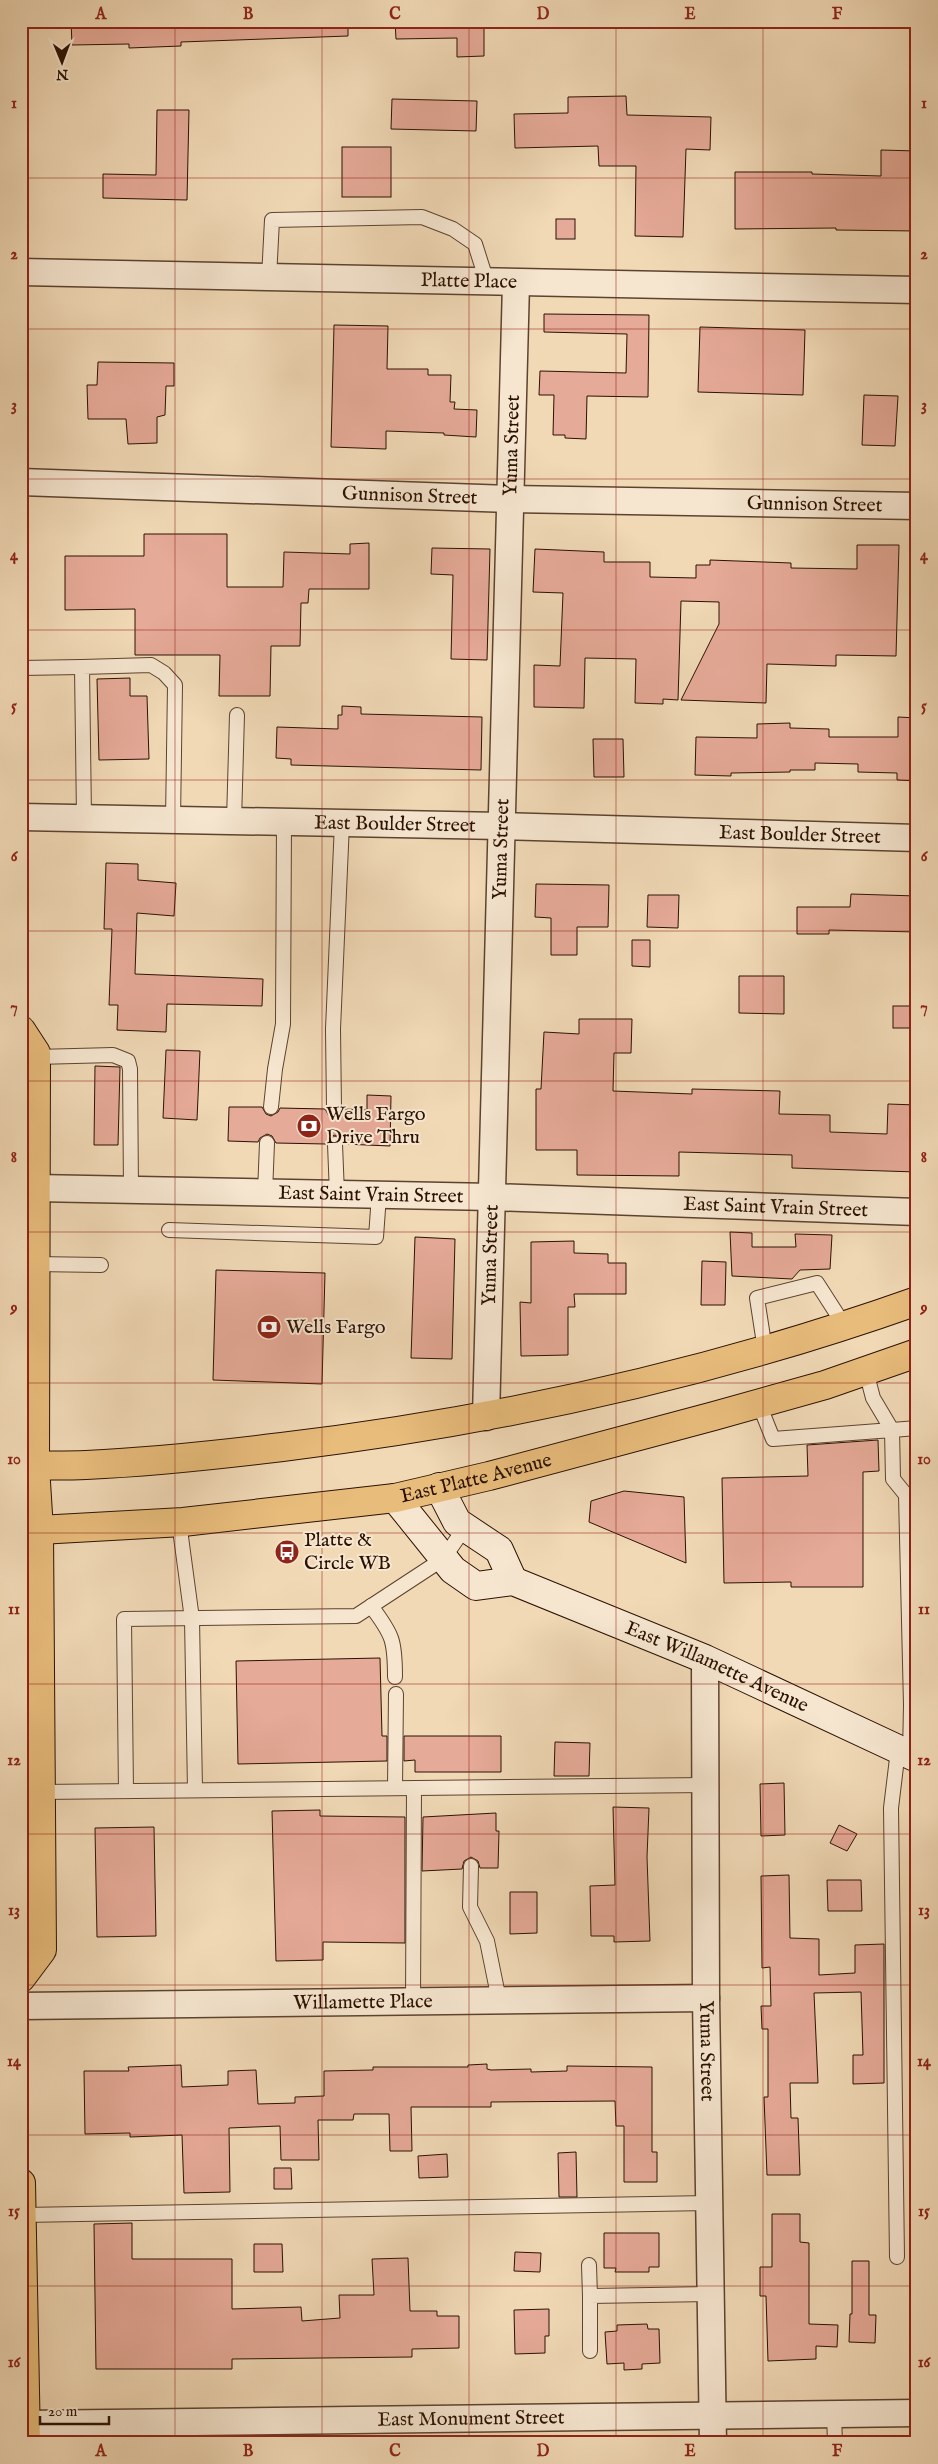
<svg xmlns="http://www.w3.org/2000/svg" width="938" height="2464" font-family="'IM FELL English',serif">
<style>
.building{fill:#e6aa98;stroke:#2b1102}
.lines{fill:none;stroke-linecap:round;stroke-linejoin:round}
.lane-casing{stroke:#5c432f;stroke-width:16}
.street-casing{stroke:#5c432f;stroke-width:29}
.secondary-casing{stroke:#2b1102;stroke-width:30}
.primary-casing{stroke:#2b1102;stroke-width:30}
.lane{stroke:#f6e6d0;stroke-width:14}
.street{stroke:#f6e6d0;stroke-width:26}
.secondary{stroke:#f6e6d0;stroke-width:28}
.primary{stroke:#e8bc7b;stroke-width:28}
.grid{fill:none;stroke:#8f2418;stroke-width:1;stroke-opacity:0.55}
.labels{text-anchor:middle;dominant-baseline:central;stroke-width:4;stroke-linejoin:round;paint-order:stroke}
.street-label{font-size:20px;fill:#2b1102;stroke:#f6e6d0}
.poi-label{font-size:20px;fill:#2b1102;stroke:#f6e6d0;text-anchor:start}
.neatline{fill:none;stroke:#8f2418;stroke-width:2}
.grid-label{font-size:16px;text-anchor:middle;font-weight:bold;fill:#8f2418}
</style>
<rect width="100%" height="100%" fill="#f1d9b6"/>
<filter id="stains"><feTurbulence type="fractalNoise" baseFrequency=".004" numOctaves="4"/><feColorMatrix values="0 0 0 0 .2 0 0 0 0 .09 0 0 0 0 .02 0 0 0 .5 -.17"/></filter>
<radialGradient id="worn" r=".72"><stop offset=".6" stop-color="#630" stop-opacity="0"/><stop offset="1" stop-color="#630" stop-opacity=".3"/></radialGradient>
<g class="building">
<polygon points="71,21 348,21 348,36 181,42 181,46 129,48 129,44 72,45"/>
<polygon points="395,21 484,21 484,56 457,57 457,38 396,39"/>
<polygon points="626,96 627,115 711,117 710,150 686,149 683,237 635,236 636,166 599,166 598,146 515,148 514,114 568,113 568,97"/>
<polygon points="392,99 477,101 476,131 391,129"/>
<polygon points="157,110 189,110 187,200 103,198 103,174 156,175"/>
<rect x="342" y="147" width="49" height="50"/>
<polygon points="881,150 917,151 917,231 836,230 836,228 735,229 735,172 812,172 812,174 881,176"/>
<rect x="556" y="219" width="19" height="20"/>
<polygon points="544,314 649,315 648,397 587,396 586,439 565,438 565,435 553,435 554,395 539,395 540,371 626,373 627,334 544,332"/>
<polygon points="334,325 388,326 387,369 428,369 428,375 451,375 450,402 455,402 454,409 477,410 476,437 444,435 444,433 386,431 386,449 331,447"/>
<polygon points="700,327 805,330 803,395 698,392"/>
<polygon points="98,362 174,363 174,386 166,386 165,415 157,417 157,443 128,444 126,419 88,419 87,385 97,385"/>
<polygon points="864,395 898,396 895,446 862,445"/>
<polygon points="144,534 227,534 227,587 283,587 284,552 350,554 350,544 369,543 369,589 309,589 308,603 301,603 300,646 271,646 270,696 219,696 220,655 135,655 135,609 65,610 65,556 144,556"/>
<polygon points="857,545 899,545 896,656 836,655 836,666 767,664 766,703 681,700 719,624 719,602 681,601 678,700 663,699 663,704 635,703 636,659 585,658 584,708 534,707 534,665 560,666 563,593 533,592 535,549 604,552 604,562 650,562 650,577 696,578 696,565 710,565 710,560 791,563 791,568 857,569"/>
<polygon points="432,548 490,549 487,660 451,659 453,575 431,574"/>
<polygon points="130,678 130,696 147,696 149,759 99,760 97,679"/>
<polygon points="342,706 361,707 361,714 482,717 481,770 291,765 291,759 276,758 277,727 338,729 338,715 342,715"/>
<polygon points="898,717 917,718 917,781 897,780 897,773 858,772 858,764 815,763 815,770 790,770 790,772 731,773 731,776 695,775 696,737 757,738 757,724 790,723 790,728 829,729 829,737 898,737"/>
<polygon points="593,739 623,739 624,777 594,777"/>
<polygon points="106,863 138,864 138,880 176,883 174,916 137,913 135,974 263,979 262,1006 167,1004 166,1032 117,1030 118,1005 109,1005 112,929 104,929"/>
<polygon points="536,884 609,885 608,927 577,927 577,955 551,955 551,918 535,917"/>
<polygon points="851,894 917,896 917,932 829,930 829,934 797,934 797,907 850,907"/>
<polygon points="648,895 679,895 678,928 647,927"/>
<polygon points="632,940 650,940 650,967 632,966"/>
<polygon points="739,976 784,976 784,1014 739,1013"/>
<rect x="893" y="1006" width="24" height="22"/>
<polygon points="579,1019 632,1019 631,1053 614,1053 613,1091 692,1094 692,1089 780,1091 779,1114 830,1115 830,1132 887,1134 888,1104 917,1105 917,1172 792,1168 792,1155 679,1152 679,1176 577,1175 577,1150 536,1150 536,1089 541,1089 544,1032 579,1034"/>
<polygon points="166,1050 200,1051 197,1120 163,1118"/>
<polygon points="95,1066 120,1067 118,1145 94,1145"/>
<polygon points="367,1095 391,1096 390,1146 344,1144 342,1139 335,1135 330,1137 326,1144 276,1143 272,1136 267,1134 260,1138 258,1142 228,1141 229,1107 262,1107 266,1114 271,1116 278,1112 280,1108 325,1109 329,1116 335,1118 341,1114 343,1109 367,1110"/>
<polygon points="730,1232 752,1233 752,1247 796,1247 795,1234 832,1235 830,1269 800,1270 792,1279 732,1276"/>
<polygon points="415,1237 455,1239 452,1359 411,1358"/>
<polygon points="574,1241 574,1253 608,1254 608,1263 626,1263 626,1294 574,1294 575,1307 568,1307 568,1355 521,1356 520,1302 531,1303 531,1242"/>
<polygon points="702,1261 726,1262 725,1305 701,1305"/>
<polygon points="216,1270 325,1273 322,1384 213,1380"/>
<polygon points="878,1440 879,1471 863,1472 863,1587 791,1587 791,1582 724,1583 722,1478 808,1476 807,1445"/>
<polygon points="624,1491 684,1497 686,1563 589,1522 591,1501"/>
<polygon points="380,1658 382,1736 387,1736 387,1761 238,1764 236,1661"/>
<polygon points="404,1736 501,1736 501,1772 415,1772 415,1760 404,1761"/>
<polygon points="555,1742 590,1743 589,1776 554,1776"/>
<polygon points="784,1783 785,1835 761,1836 760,1784"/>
<polygon points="613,1807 649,1808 647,1857 650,1941 614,1942 614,1936 591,1936 590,1886 615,1885"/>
<polygon points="320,1810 320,1816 405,1817 405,1943 323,1942 323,1960 276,1961 272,1811"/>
<polygon points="496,1813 496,1831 499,1831 498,1868 480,1868 478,1861 471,1857 464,1861 462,1869 422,1871 423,1817"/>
<polygon points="839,1825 857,1834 847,1851 830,1843"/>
<polygon points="154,1827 156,1936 97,1937 95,1828"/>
<polygon points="789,1875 790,1938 819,1939 819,1975 855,1973 855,1945 884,1944 884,2083 853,2084 853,2055 863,2055 861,1992 814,1993 818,2083 790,2083 791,2118 798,2118 800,2175 767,2175 764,2097 768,2097 768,2029 762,2029 761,2006 771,2006 770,1967 762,1968 761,1876"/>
<polygon points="827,1880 861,1880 862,1911 828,1911"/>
<polygon points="510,1892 537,1892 537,1933 510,1934"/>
<polygon points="487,2064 487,2069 491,2070 531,2069 531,2072 567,2071 567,2066 652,2067 652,2152 657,2152 657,2182 624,2182 624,2126 616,2126 615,2101 491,2102 491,2107 411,2107 412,2151 390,2151 389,2114 354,2114 353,2120 318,2120 319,2160 281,2160 280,2126 229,2128 230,2192 184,2193 182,2135 130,2137 130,2133 85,2134 84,2071 129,2071 128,2067 181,2065 182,2087 228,2085 228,2071 256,2070 258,2104 295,2103 295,2097 324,2096 324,2071 373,2070 373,2067 468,2067 468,2065"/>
<polygon points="576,2152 577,2197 559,2197 558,2153"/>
<polygon points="447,2154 448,2177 419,2178 418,2156"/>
<polygon points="274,2168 291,2168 292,2189 274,2189"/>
<polygon points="772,2214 800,2214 800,2242 809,2243 809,2324 838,2325 837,2347 816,2346 816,2359 768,2361 766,2296 760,2296 760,2267 772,2267"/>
<polygon points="132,2223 132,2259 232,2259 232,2309 301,2307 302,2321 340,2318 339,2295 374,2295 372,2259 408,2258 410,2311 437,2311 437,2316 459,2316 459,2348 412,2349 412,2357 232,2359 232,2369 96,2369 94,2224"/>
<polygon points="604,2233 659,2233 659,2267 649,2267 649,2272 615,2272 616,2268 604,2268"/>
<polygon points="254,2244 282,2244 283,2272 254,2272"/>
<polygon points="515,2252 541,2253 540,2272 514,2271"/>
<polygon points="852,2261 869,2261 869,2315 876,2315 875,2343 849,2342 850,2314 852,2314"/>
<polygon points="549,2309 549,2336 545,2336 545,2353 515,2354 514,2310"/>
<polygon points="647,2324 648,2329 659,2329 660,2363 642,2364 642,2369 624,2370 624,2363 607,2364 605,2332 617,2331 617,2325"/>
</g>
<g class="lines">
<defs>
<g id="lane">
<polyline points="269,278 272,220 422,217 453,229 475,244 487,282"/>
<polyline points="21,668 82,667"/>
<polyline points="84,818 82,667 151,665 164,673 175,685 173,820"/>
<polyline points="234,821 237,715"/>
<polyline points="36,1057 113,1055 128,1061 130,1069 131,1190"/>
<polyline points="271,1107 275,1069 283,1024 284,822"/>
<polyline points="334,1109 333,1029 342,823"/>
<polyline points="335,1144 337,1194"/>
<polyline points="265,1193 267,1143"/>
<polyline points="169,1230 376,1237 379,1195"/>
<polyline points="35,1264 101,1265"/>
<polyline points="765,1350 757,1298 817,1283 844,1325"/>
<polyline points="866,1371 873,1398 892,1430 917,1428"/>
<polyline points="759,1404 773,1439 892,1430 893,1479 906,1495 911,1705 910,1756"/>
<polyline points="179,1522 192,1619 195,1790"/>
<path d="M371 1606C393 1635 395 1641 395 1677"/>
<polyline points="395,1788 396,1694"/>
<polyline points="126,1791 124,1619 356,1616 443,1559 464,1529"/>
<polyline points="40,1792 706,1785"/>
<polyline points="471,1866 470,1907 487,1941 499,2000"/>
<polyline points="413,2002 414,1788"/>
<polyline points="22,2215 709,2203"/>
<polyline points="897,2257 891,1808 898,1750"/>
<polyline points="589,2265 590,2296"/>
<polyline points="590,2351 590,2296 710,2294"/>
<polyline points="834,2414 835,2443"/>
<polyline points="121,2443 121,2423"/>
<polyline points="170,2443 170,2423"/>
</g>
<g id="street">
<path id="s1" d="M21 272 917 290"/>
<path id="s2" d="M21 482 510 499 917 506"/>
<path id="s3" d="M21 817 501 826 917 838"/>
<path id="s4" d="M35 1188 492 1197 917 1212"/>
<path id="s5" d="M486 1417 516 283"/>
<path id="s6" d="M705 1659 706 1998 713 2443"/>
<path id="s7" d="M21 2006 706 1998"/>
<path id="s8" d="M25 2424 917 2413"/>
</g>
<g id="secondary">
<polyline points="439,1487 457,1522 499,1550 513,1581"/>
<path id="s9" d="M395 1498 453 1570 476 1586 513 1581 705 1659 917 1758"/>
</g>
<g id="primary">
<polyline points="21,1030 36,1053 35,1466 39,1530 42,1950 21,1978"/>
<path d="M21 1466C43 1465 64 1466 86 1465 151 1462 217 1455 282 1447 498 1421 711 1374 917 1301"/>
<path id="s10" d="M21 1531 183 1522 395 1498 489 1476 714 1416 825 1385 917 1353"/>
<polyline points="21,2183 26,2443"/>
</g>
</defs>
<use href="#lane" class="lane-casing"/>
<use href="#street" class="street-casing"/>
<use href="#secondary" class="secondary-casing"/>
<use href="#primary" class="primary-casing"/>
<use href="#lane" class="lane"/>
<use href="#street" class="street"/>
<use href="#secondary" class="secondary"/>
<use href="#primary" class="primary"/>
</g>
<path class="grid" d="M175 21V2443M322 21V2443M469 21V2443M616 21V2443M763 21V2443M21 178H917M21 329H917M21 479H917M21 630H917M21 780H917M21 931H917M21 1081H917M21 1232H917M21 1383H917M21 1533H917M21 1684H917M21 1834H917M21 1985H917M21 2135H917M21 2286H917"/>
<defs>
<symbol id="bank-disc" viewBox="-11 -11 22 22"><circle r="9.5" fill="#8f2418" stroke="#f6e6d0"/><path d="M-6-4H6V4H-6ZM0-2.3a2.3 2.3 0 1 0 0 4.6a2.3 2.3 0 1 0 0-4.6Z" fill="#fff"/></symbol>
<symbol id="bus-disc" viewBox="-11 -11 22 22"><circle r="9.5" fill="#8f2418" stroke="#f6e6d0"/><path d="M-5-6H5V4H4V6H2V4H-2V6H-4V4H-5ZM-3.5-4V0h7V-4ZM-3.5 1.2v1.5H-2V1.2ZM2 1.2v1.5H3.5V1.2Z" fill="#fff"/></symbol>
</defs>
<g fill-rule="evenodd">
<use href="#bank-disc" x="295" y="1112" width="28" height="28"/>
<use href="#bank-disc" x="255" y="1313" width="28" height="28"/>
<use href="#bus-disc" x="273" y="1538" width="28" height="28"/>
</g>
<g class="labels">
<g class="street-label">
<text stroke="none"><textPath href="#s1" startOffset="448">Platte Place</textPath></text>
<text stroke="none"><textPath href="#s5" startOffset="972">Yuma Street</textPath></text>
<text stroke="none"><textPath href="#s2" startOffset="389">Gunnison Street</textPath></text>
<text stroke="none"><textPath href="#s2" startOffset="794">Gunnison Street</textPath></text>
<text stroke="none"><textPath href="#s3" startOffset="374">East Boulder Street</textPath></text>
<text stroke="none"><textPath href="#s3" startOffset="779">East Boulder Street</textPath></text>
<text stroke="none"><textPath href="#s5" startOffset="568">Yuma Street</textPath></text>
<text stroke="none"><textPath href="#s4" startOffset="336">East Saint Vrain Street</textPath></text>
<text stroke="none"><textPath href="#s4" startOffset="741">East Saint Vrain Street</textPath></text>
<text stroke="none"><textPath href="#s5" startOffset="162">Yuma Street</textPath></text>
<text stroke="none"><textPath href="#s10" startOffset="459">East Platte Avenue</textPath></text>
<text stroke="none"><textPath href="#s9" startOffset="379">East Willamette Avenue</textPath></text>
<text stroke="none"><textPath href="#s7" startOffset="342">Willamette Place</textPath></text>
<text stroke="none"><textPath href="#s6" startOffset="392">Yuma Street</textPath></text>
<text stroke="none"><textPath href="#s8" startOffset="446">East Monument Street</textPath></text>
</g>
<g class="poi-label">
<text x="326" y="1114">Wells Fargo<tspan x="326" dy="23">Drive Thru</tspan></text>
<text x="286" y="1327">Wells Fargo</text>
<text x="304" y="1540">Platte &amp;<tspan x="304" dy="23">Circle WB</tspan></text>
</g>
</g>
<rect width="938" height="2464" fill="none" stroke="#f1d9b6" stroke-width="55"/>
<g transform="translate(62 62) rotate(179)" stroke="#f6e6d0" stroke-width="4" paint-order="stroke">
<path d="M0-4L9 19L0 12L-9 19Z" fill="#2b1102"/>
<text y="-8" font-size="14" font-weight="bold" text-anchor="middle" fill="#2b1102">N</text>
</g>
<path d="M40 2416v8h69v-8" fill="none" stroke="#2b1102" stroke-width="2.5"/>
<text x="48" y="2416" font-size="15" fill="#2b1102" stroke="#f6e6d0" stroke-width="4" paint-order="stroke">20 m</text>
<rect x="28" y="28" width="882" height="2408" class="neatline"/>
<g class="grid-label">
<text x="101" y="19">A</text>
<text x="248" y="19">B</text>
<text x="395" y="19">C</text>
<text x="543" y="19">D</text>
<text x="690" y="19">E</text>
<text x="837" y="19">F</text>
<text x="14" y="108">1</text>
<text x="924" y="108">1</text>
<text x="14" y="259">2</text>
<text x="924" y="259">2</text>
<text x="14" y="410">3</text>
<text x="924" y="410">3</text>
<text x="14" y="560">4</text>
<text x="924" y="560">4</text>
<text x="14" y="711">5</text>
<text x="924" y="711">5</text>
<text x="14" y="861">6</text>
<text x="924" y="861">6</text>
<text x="14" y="1012">7</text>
<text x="924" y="1012">7</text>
<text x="14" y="1162">8</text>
<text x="924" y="1162">8</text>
<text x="14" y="1313">9</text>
<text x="924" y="1313">9</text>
<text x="14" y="1464">10</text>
<text x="924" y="1464">10</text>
<text x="14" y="1614">11</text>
<text x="924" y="1614">11</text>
<text x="14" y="1765">12</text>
<text x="924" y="1765">12</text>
<text x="14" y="1915">13</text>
<text x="924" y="1915">13</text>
<text x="14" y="2066">14</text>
<text x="924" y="2066">14</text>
<text x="14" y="2216">15</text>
<text x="924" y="2216">15</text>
<text x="14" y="2367">16</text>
<text x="924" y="2367">16</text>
<text x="101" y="2456">A</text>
<text x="248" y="2456">B</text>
<text x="395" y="2456">C</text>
<text x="543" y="2456">D</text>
<text x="690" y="2456">E</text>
<text x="837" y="2456">F</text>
</g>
<rect width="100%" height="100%" filter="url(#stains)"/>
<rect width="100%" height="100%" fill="url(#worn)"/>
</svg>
